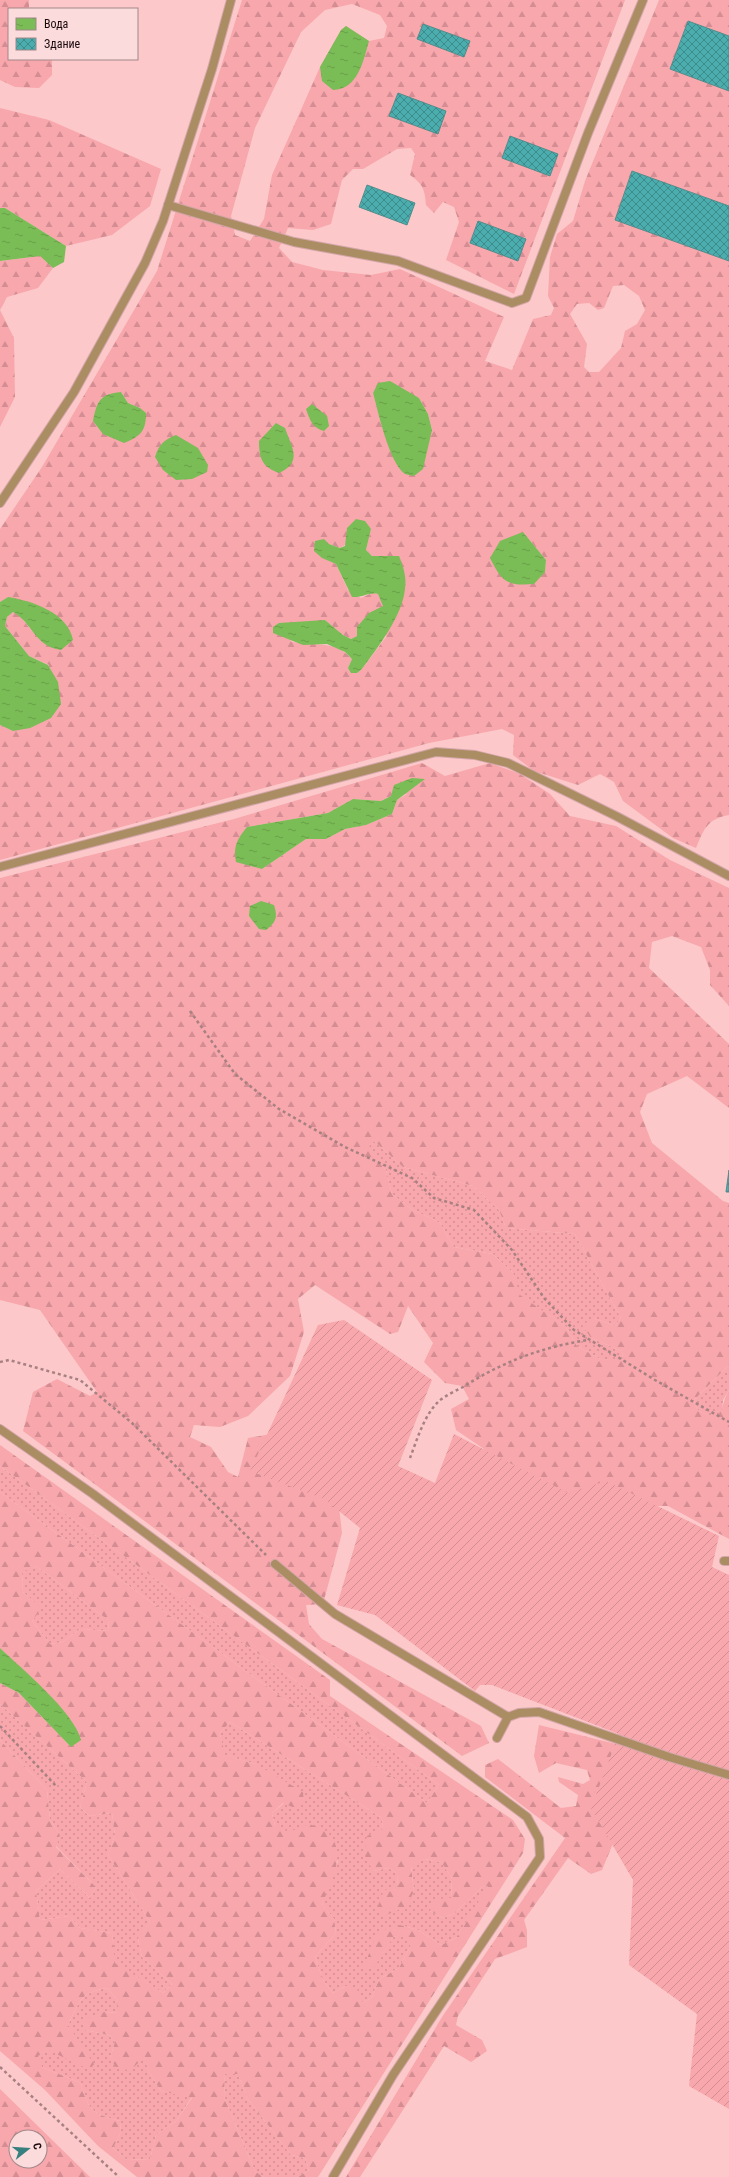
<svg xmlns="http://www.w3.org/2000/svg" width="729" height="2177" font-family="'Roboto Condensed',sans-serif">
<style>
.grass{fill:url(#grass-dots)}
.forest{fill:url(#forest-firs);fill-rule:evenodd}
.garden{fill:url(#garden-furrows)}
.water{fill:url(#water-ripples)}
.building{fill:url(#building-cross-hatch);stroke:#538c8b}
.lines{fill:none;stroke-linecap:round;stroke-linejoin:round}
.service-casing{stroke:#d3a6a8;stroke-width:10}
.path{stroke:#a78082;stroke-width:2.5;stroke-dasharray:3 3;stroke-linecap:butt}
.service{stroke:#ab8d63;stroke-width:8}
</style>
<defs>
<pattern id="grass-dots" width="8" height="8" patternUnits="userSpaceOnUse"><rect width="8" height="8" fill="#f8a7ac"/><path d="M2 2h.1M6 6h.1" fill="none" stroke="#d48e93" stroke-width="1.8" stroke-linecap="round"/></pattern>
<pattern id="forest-firs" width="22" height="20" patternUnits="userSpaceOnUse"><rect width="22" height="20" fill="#f8a7ac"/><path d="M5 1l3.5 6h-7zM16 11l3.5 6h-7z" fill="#d48e93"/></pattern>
<pattern id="garden-furrows" width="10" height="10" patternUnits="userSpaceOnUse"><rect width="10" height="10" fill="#f8a7ac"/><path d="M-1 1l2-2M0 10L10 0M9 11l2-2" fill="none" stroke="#d48e93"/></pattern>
<pattern id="water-ripples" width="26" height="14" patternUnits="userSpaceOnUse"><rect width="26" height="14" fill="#7abc55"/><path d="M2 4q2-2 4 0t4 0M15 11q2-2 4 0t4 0" fill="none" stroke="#69a049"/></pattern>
<pattern id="building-cross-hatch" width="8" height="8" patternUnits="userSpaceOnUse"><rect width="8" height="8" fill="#4badad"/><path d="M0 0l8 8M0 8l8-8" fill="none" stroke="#3e8b8b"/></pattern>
</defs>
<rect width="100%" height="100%" fill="#fcc8ca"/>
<g class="grass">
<polygon points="374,1141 403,1167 473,1186 499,1210 506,1228 575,1234 621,1318 615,1326 594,1318 591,1338 622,1351 623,1361 600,1359 577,1346 566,1327 519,1295 513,1273 493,1254 454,1247 440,1223 411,1209 392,1194 386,1170 366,1149"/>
<path d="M729 1365V1390L723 1400 722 1411 717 1417C705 1414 696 1414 694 1400Z"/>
<polygon points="0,1466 439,1785 427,1803 0,1492"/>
<polygon points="36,1566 108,1620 109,1631 80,1629 63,1642 50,1644 32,1621 41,1608 23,1592 22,1571"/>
<polygon points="0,1704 87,1782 80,1807 89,1816 112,1813 115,1835 108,1855 150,1922 138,1939 142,1957 172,1984 163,1993 114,1963 112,1933 80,1928 69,1916 40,1920 36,1891 60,1869 90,1898 96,1887 56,1846 60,1835 50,1819 47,1790 0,1740"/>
<polygon points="230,1722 382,1818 383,1829 373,1871 388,1868 397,1873 398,1888 414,1891 411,1866 424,1859 441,1862 452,1878 451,1898 430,1911 443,1918 455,1913 482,1887 489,1886 456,1938 441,1945 418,1930 400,1925 373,1969 393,1937 406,1934 411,1945 399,1968 379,1979 372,1997 363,2003 346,1986 333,1993 323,1980 315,1957 336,1933 334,1919 322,1904 338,1861 275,1826 272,1813 284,1803 256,1764 224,1755 220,1733"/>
<path d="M107 1988 116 1998 119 2013 104 2012 85 2030 109 2035 115 2042 110 2058 144 2056 149 2072 161 2091 192 2097 176 2121 156 2135 150 2159 127 2160 113 2148 121 2132 120 2121C93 2114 88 2111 81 2083L42 2067 37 2056 48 2050 77 2041 68 2025C80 2001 79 1993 107 1988Z"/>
<polygon points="225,2074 238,2074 247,2098 291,2155 305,2158 309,2170 298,2177 263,2177 255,2171 224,2097"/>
</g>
<g class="forest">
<polygon points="0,0 29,0 29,9 9,9 9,59 52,59 52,75 39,88 15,87 0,80"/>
<path d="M242 0H625L514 294 446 260 459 222 454 207 443 202 434 213 426 205C425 190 423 184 410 175L415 154 411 148 397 149 363 169H353L342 180 331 224 313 230 288 228 279 248 292 262 323 270 371 275 400 269 504 317 485 361 512 370 533 319 551 315 554 308 548 296 550 257 557 234 573 221 585 181 659 0H729V36L688 21 670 69 729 91V206L632 171 615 220 729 261V815C707 819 704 829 696 848L673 838 623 801 614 782 600 774 578 785 534 771 513 755 514 735 502 729 429 743 0 860V725L13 731 49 665 29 656 5 626 7 617 13 612 20 616 35 635 8 597 0 602V529L42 467 157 271ZM352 4 380 15 387 26 384 38 369 41 346 26 341 30 320 67 272 175 264 219 250 241 235 235 231 216 255 128 301 32 325 10ZM624 285 639 296 645 310 637 324 625 331 621 348 599 372H589L584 367 587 344 570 314 577 304 589 303 598 310 604 308 613 286ZM379 383 419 398 428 414 432 430H383L373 393ZM121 392 128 403 140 408 124 443ZM371 529 366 550 372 556H380L386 637 362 669 357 673 348 668 352 659C333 638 314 648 290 641L325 620 343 635 351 639 357 636 384 606 378 594 372 593 361 598 348 590 336 564 323 558 329 544 340 548ZM523 532 546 560 545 572Z"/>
<polygon points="0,108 49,120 161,169 150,206 112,235 66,246 5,208 0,208"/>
<polygon points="40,256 53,268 38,288 7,297 0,310 14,338 15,397 0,427 0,260 1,261"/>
<path d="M422 763 445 776 490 763 520 774 550 794 570 816 616 826 670 860 729 888V1006L710 985V970L701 947 672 936 652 942 649 968 729 1044V1108L687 1076 647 1094 640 1112 652 1143 723 1201 729 1203V1365L694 1400C696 1414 705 1414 717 1416 724 1409 723 1399 729 1390V1539L668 1506H648L622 1544 473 1468 484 1449 456 1430 451 1409 469 1399 462 1386 445 1383 424 1362 433 1343 408 1306 398 1332 390 1334 315 1285 298 1299 304 1332 290 1376 248 1416 220 1427 194 1425 190 1437 211 1447 228 1472 238 1477 248 1438 277 1433 334 1464 342 1533 323 1604 306 1605 309 1624 322 1639 481 1726 489 1743 462 1756 23 1431 33 1392 57 1379 90 1396 97 1392 40 1310 0 1300V878L234 819ZM407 794 397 800 392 814 366 825 345 829 326 839H306L262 869 247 827 328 813 353 799 381 801 391 796ZM374 1141 403 1167 473 1186 499 1210 506 1228 575 1234 621 1318 615 1326 594 1318 582 1325 591 1338 622 1351 623 1360 600 1359 577 1346 566 1327 520 1295 513 1273 493 1254 454 1247 440 1223 411 1209 392 1194 386 1170 367 1149Z"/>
<path d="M0 1445 330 1680V1696L513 1820 525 1839 523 1853 318 2177H298L309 2170 305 2158 291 2155 247 2098 238 2074H225L224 2097 255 2171 263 2177H137L98 2146 45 2090 0 2051V1740L47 1790 50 1819 60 1835 56 1847 96 1887 90 1898 60 1869 36 1891 40 1920 69 1916 80 1928 112 1933 115 1963 163 1993 172 1984 142 1957 138 1938 150 1922 108 1855 115 1835 112 1813 89 1816 80 1807 87 1782 0 1704V1683L19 1693 71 1747 51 1697 0 1648V1492L427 1803 439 1785 0 1466ZM36 1566 108 1620 109 1631 80 1629 63 1642 50 1644 32 1621 42 1608 23 1592 22 1572ZM230 1722 382 1818 383 1829 367 1836 364 1854 373 1871 388 1868 397 1873 398 1888 384 1890 378 1906 384 1916 407 1906 414 1891 411 1867 424 1859 441 1862 452 1878 451 1898 435 1899 430 1911 443 1918 455 1913 482 1887 488 1886 456 1938 441 1945 418 1930 400 1925 377 1932 364 1967 373 1969 393 1937 405 1935 411 1945 399 1968 379 1979 372 1997 363 2003 357 1989 346 1986 333 1993 323 1980 315 1957 336 1933 334 1919 322 1904C331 1882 349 1851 326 1831 322 1828 314 1826 309 1824L289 1832 275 1826 272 1813 283 1803 297 1809 304 1803 303 1792 256 1764 225 1755 220 1733ZM107 1988 116 1998 118 2013 104 2012 85 2019V2030L109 2035 115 2042 110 2058 117 2069 131 2070 144 2057 149 2072 161 2091 192 2098 176 2121 156 2135 150 2159 127 2160 113 2148 121 2132 120 2121C93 2114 88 2111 81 2083L42 2067 38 2056 48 2050 90 2070 94 2064 68 2025C80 2001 79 1993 107 1988Z"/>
<polygon points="539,1725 616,1744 632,1798 602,1870 591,1874 568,1858 524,1920 527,1930 527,1947 495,1959 458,2016 456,2025 482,2040 487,2051 471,2062 444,2046 360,2177 346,2177 442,2017 565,1838 485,1777 485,1765 498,1759 561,1808 576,1806 578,1795 559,1782 558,1777 583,1784 590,1780 587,1770 556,1763 539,1773 534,1756"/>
<path d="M0 2089 89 2176 90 2177H0ZM16 2137H40V2161H16Z"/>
</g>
<polygon class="garden" points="344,1320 432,1380 398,1466 435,1483 454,1434 568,1493 606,1481 719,1536 712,1567 729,1575 729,2109 689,2086 697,2014 629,1965 633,1880 591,1808 619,1734 492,1685 480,1685 475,1691 375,1615 337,1605 360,1528 324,1499 250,1471 318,1325"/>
<g class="water">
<path d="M346 26 369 41C363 62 358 89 333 90L322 81 320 67 341 30Z"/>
<polygon points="0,208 5,208 66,246 64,262 53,268 40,256 0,261"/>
<path d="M390 381 419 398 428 414 432 430 423 469 414 476C411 475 407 475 405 474 389 463 378 411 373 393L378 383Z"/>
<path d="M121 392 128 403 140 408 146 413C146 431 141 436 124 443L103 434 93 421C97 401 100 394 121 392Z"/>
<path d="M312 404 327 416 329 426 324 431C313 428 310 421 306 409Z"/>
<path d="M276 423 285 428C292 448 303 462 279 473 262 467 259 458 259 441Z"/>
<path d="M176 435 198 448 208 465 207 472 192 479 176 480 163 470 155 457C159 444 164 440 176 435Z"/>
<path d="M356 519 365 521 371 529 366 550 372 556H399C403 566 407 577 405 589 402 617 378 647 362 669L357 673H351L348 668 352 659 345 652 327 644 303 645 273 633V627L279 623 325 620 343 635 351 639 357 636V627L369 613 383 606 378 594C369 592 362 598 352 597L336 564 322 558 314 551 315 541 324 539 329 544 340 548 345 546 347 528Z"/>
<path d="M523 532 546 560 545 572 534 584C507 586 502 582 490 558L500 541Z"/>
<path d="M8 597C33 601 68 613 73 640L61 650C34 646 33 623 13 612L7 617 5 626 29 656 48 665 58 682 61 704 51 718 30 728 13 731 0 725V602Z"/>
<path d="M412 778 425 779 397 800 392 814 366 825 345 829 326 839H306L262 869 236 862C233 847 237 839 247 827L328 813 353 799 381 801 391 796 394 785Z"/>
<path d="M261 901 274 905C278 918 276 922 266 930L259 929 249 916 250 906Z"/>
<path d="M0 1648C22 1669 74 1712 81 1740L71 1747 19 1693 0 1683Z"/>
</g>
<g class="building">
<polygon points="688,21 729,36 729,91 670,69"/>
<polygon points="423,24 470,41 464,57 417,39"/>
<polygon points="398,93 446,111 438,134 389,116"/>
<polygon points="510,136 558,154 550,176 502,158"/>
<polygon points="632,171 729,206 729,261 615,220"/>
<polygon points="367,185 415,203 407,225 359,207"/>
<polygon points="478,221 526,239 518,261 470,243"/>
<polygon points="729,1170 729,1192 726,1192"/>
</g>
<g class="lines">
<defs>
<g id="service">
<polyline points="168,205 294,242 398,261 512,303 526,298 588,133 643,0"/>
<polyline points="0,503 74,392 145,263 163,221 212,69 231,0"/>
<polyline points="0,867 436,752 475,755 508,763 616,816 729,876"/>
<polyline points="0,1429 93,1494 527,1817 539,1839 540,1857 393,2075 333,2177"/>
<polyline points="724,1561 729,1561"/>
<polyline points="275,1564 335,1614 508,1717"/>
<polyline points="497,1738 508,1717 519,1713 539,1712 669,1757 729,1775"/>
</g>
</defs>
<use href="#service" class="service-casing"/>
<g class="path">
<polyline points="190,1011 235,1074 279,1109 345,1147 412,1178 434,1198 474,1210 512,1250 544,1298 574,1330 655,1380 729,1422"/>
<polyline points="0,1362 9,1360 80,1380 132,1423 266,1555"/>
<path d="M410 1458C417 1440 424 1415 439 1401 445 1396 455 1391 463 1387 502 1362 542 1347 588 1340"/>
<polyline points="0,1726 56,1786"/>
<polyline points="0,2067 119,2177"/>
</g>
<use href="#service" class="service"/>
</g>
<rect x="8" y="8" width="130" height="52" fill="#fbdbdc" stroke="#a18788"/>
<rect x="16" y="18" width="20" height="12" fill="url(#water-ripples)" stroke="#a18788"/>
<text x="44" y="28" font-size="12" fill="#1a090b">Вода</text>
<rect x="16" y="38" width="20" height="12" fill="url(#building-cross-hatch)" stroke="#a18788"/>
<text x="44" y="48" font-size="12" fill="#1a090b">Здание</text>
<g transform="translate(28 2149) rotate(73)"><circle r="19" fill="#fbdbdc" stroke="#a18788"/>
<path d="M0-3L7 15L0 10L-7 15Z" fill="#378080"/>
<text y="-6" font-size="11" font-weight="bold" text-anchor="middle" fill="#1a090b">С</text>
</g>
</svg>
